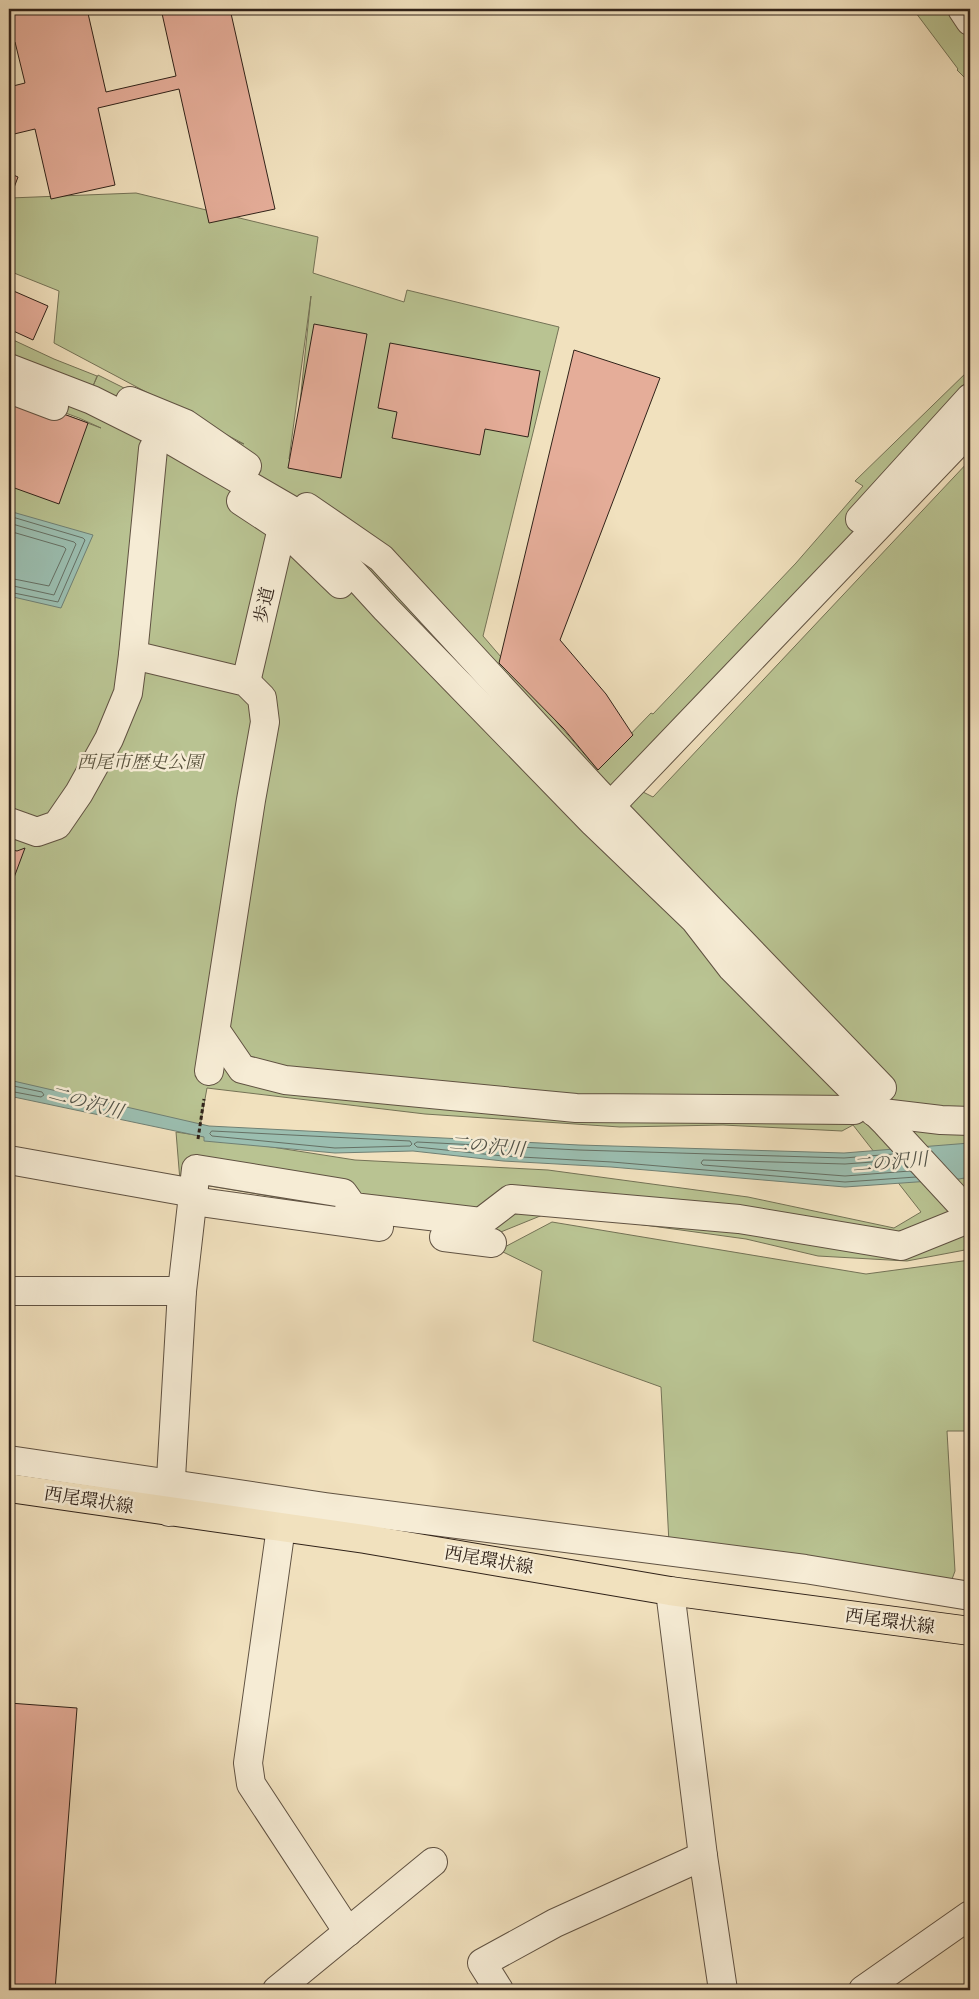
<svg xmlns="http://www.w3.org/2000/svg" width="979" height="1999" font-family="'IM FELL Great Primer','Noto Serif JP',serif">
<style>
.green{fill:#b9c392;stroke:#747256;fill-rule:evenodd}
.water{fill:#9bbeb0;stroke:#708074}
.lines{fill:none;stroke-linecap:round;stroke-linejoin:round}
.shore{stroke:#667064;stroke-width:1}
.building{fill:#e5ad99;stroke:#302219}
.minor-casing{stroke:#605242;stroke-width:30}
.major-casing{stroke:#302219;stroke-width:30}
.path{stroke:#302219;stroke-width:3;stroke-dasharray:4 2.5;stroke-linecap:butt}
.minor{stroke:#f6ecd5;stroke-width:28}
.major{stroke:#f1e1be;stroke-width:28}
.labels{text-anchor:middle;dominant-baseline:central;stroke-width:5;stroke-linejoin:round;paint-order:stroke}
.street-label{font-size:18px;fill:#302219;stroke:#f6ecd5}
.park-label{font-size:18px;font-style:italic;fill:#59523d;stroke:#f6ecd5}
.water-label{font-size:19px;font-style:italic;fill:#505146;stroke:#f6ecd5}
</style>
<rect width="100%" height="100%" fill="#f1e1be"/>
<filter id="stains"><feTurbulence type="fractalNoise" baseFrequency=".004" numOctaves="4"/><feColorMatrix values="0 0 0 0 .2 0 0 0 0 .09 0 0 0 0 .02 0 0 0 .5 -.17"/></filter>
<radialGradient id="worn" r=".72"><stop offset=".6" stop-color="#630" stop-opacity="0"/><stop offset="1" stop-color="#630" stop-opacity=".3"/></radialGradient>
<g class="green">
<polygon points="913,9 969,9 970,83 957,70 958,69"/>
<path d="M136 193 318 237 313 273 404 302 407 290 559 327 483 636 597 769 651 713 653 714 796 563 863 486 855 481 970 369V417L623 782 653 797 970 460V1249L907 1261 818 1256 746 1239 550 1212 486 1238 346 1209 180 1181 176 1132 355 1160 548 1170 748 1197 894 1228 921 1212 853 1125 842 1131 723 1125 620 1127 425 1114 207 1088 199 1132 9 1090V394L101 428 79 418 9 392V338L54 359 97 376 93 386 98 375 216 434 244 444 54 343 59 291 9 271 10 198ZM311 296 294 461 289 459Z"/>
<polygon points="552,1222 866,1274 970,1260 970,1431 947,1431 955,1571 944,1601 670,1563 661,1387 533,1341 542,1271 499,1250"/>
</g>
<g class="water">
<polygon points="9,511 93,535 61,608 9,596"/>
<polygon points="9,1080 209,1126 579,1145 844,1153 970,1143 970,1177 959,1179 845,1187 611,1167 503,1161 413,1151 335,1153 204,1141 204,1137 9,1096"/>
</g>
<g class="lines">
<g class="shore">
<polyline points="9,516 83,538 85,540 58,602 9,592"/>
<polyline points="9,523 74,542 76,544 54,595 9,585"/>
<polyline points="9,531 64,547 66,549 49,586 9,578"/>
<polyline points="9,1085 42,1092 44,1095 41,1097 9,1091"/>
<polygon points="212,1131 410,1141 412,1144 410,1146 335,1148 212,1136 210,1134"/>
<polyline points="894,1154 844,1158 579,1150 417,1142 414,1144 417,1147 503,1156 612,1162 845,1182 916,1177"/>
<polyline points="900,1160 845,1164 703,1160 701,1163 703,1165 845,1176 910,1171"/>
</g>
</g>
<g class="building">
<polygon points="9,9 87,9 106,92 176,76 161,9 230,9 275,209 209,223 179,89 98,108 115,185 51,199 35,129 10,135 9,132 9,87 25,83 15,42 9,44"/>
<polygon points="9,173 18,177 9,201"/>
<polygon points="9,289 48,306 33,340 9,329"/>
<polygon points="314,324 367,334 341,478 288,468"/>
<polygon points="390,343 540,371 528,437 485,429 480,455 392,438 397,412 378,408"/>
<polygon points="574,350 660,378 560,640 606,694 633,735 598,770 564,729 499,663"/>
<polygon points="9,394 88,423 59,504 9,486"/>
<polygon points="25,848 9,891 9,893 9,849 17,851"/>
<polygon points="9,1703 77,1708 55,1990 9,1990"/>
</g>
<g class="lines">
<defs>
<g id="minor">
<polyline points="962,9 970,21"/>
<polyline points="9,368 92,400 162,435 300,515 386,609 594,823 695,920 732,968 886,1123 970,1214"/>
<polyline points="9,389 54,406"/>
<polyline points="130,401 186,424 247,466"/>
<polyline points="241,501 282,528 340,584"/>
<polyline points="307,507 381,558 597,792 882,1088"/>
<polyline points="860,519 970,398"/>
<polyline points="133,655 246,682 262,698 265,722 251,800 209,1071"/>
<polyline points="246,682 282,528"/>
<polyline points="598,819 970,430"/>
<polyline points="9,822 37,832 57,825 79,793 109,739 128,693 133,655 153,449"/>
<polyline points="216,1031 242,1069 285,1080 576,1108 854,1110"/>
<polyline points="874,1112 941,1120 970,1121"/>
<polyline points="9,1160 194,1193"/>
<polyline points="193,1201 379,1227"/>
<polyline points="444,1237 492,1243"/>
<polyline points="9,1291 182,1291"/>
<polyline points="9,1460 325,1507 805,1569 970,1596"/>
<polyline points="169,1512 182,1291 196,1169 343,1193 353,1207 481,1222 511,1199 739,1219 901,1246 963,1221"/>
<polyline points="281,1527 248,1763 251,1784 348,1932"/>
<polyline points="670,1591 703,1856 723,1990"/>
<polyline points="277,1990 433,1862"/>
<polyline points="499,1990 482,1963 555,1923 703,1856"/>
<polyline points="863,1990 970,1915"/>
</g>
<polyline id="major" points="9,1488 365,1539 670,1591 970,1631"/>
</defs>
<use href="#minor" class="minor-casing"/>
<use href="#major" class="major-casing"/>
<polyline class="path" points="198,1139 204,1099"/>
<use href="#minor" class="minor"/>
<use href="#major" class="major"/>
</g>
<g class="labels">
<g class="street-label">
<text transform="translate(264 605) rotate(-77)">歩道</text>
<text transform="translate(89 1500) rotate(9)">西尾環状線</text>
<text transform="translate(489 1560) rotate(10)">西尾環状線</text>
<text transform="translate(890 1621) rotate(8)">西尾環状線</text>
</g>
<g class="park-label">
<text x="140" y="762">西尾市歴史公園</text>
</g>
<g class="water-label">
<text transform="translate(86 1102) rotate(15)">二の沢川</text>
<text transform="translate(487 1146) rotate(5)">二の沢川</text>
<text transform="translate(890 1162) rotate(-5)">二の沢川</text>
</g>
</g>
<rect width="979" height="1999" fill="none" stroke="#f1e1be" stroke-width="30"/>
<rect x="10" y="10" width="959" height="1979" fill="none" stroke="#302219" stroke-width="2.5"/>
<rect x="15" y="15" width="949" height="1969" fill="none" stroke="#302219"/>
<rect width="100%" height="100%" filter="url(#stains)"/>
<rect width="100%" height="100%" fill="url(#worn)"/>
</svg>
